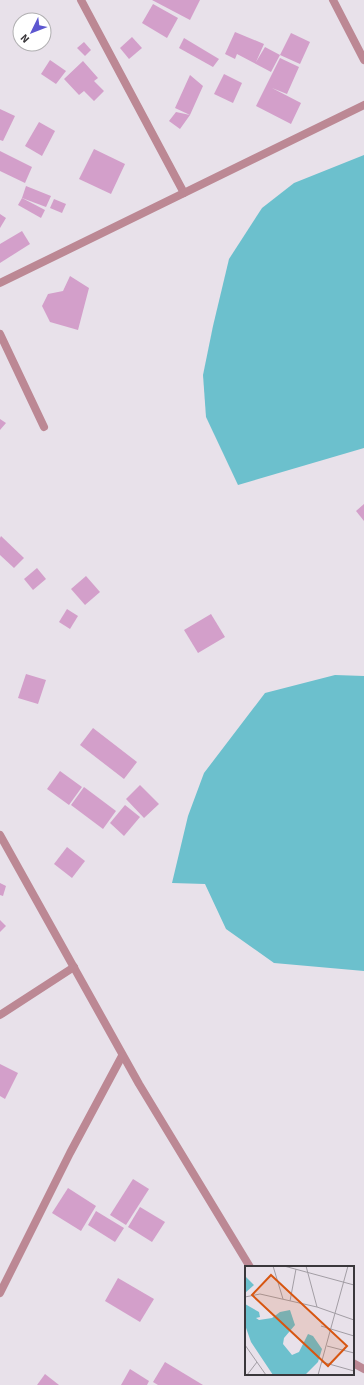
<svg xmlns="http://www.w3.org/2000/svg" width="364" height="1385" font-family="'Source Sans 3',sans-serif">
<style>
.water{fill:#6cc0cd}
.building{fill:#d39fca}
.lines{fill:none;stroke-linecap:round;stroke-linejoin:round}
.minor{stroke:#bc8894;stroke-width:8}
.inset-road{fill:none;stroke:#a29da4;stroke-width:1}
.view{fill:#d75611;fill-opacity:0.15;stroke:#d75611;stroke-width:2}
.inset-edge{fill:none;stroke:#3a373b;stroke-width:2}
</style>
<rect width="100%" height="100%" fill="#e8e1ea"/>
<g class="water">
<polygon points="364,155 364,448 238,485 206,417 203,375 213,326 229,259 262,208 294,183"/>
<polygon points="335,675 364,676 364,971 274,963 226,929 205,884 172,883 188,816 204,773 265,693"/>
</g>
<g class="building">
<polygon points="152,0 200,0 190,20"/>
<polygon points="153,4 178,18 167,38 142,23"/>
<polygon points="235,32 264,44 256,62 265,47 280,55 271,72 237,54 235,59 225,54"/>
<polygon points="291,33 310,42 300,64 280,55"/>
<polygon points="132,37 142,48 129,59 120,48"/>
<polygon points="184,38 219,59 213,67 179,48"/>
<polygon points="84,42 91,50 85,56 77,48"/>
<polygon points="280,58 299,67 287,94 272,88 301,103 291,124 256,106"/>
<polygon points="50,60 66,71 56,84 41,74"/>
<polygon points="83,61 98,78 94,81 104,91 94,101 84,91 79,95 64,79"/>
<polygon points="224,74 242,83 233,103 214,94"/>
<polygon points="190,75 203,86 190,115 180,129 169,121 176,112 190,115 175,108"/>
<polygon points="0,109 15,116 3,141 0,140"/>
<polygon points="39,122 55,131 42,156 25,146"/>
<polygon points="94,149 125,164 111,194 79,179"/>
<polygon points="0,151 32,167 25,183 0,171"/>
<polygon points="26,186 51,196 46,207 22,198"/>
<polygon points="22,198 45,210 41,218 18,205"/>
<polygon points="54,199 66,204 62,213 50,208"/>
<polygon points="0,214 6,218 0,228"/>
<polygon points="22,231 30,244 0,263 0,244"/>
<polygon points="70,276 89,288 78,330 50,322 42,306 48,294 63,291"/>
<polygon points="0,419 6,423 0,430"/>
<polygon points="364,504 364,521 356,511"/>
<polygon points="1,536 24,558 14,568 0,555 0,538"/>
<polygon points="37,568 46,579 33,590 24,579"/>
<polygon points="86,576 100,592 85,605 71,589"/>
<polygon points="67,609 78,616 70,629 59,622"/>
<polygon points="211,614 225,637 198,653 184,630"/>
<polygon points="26,674 46,680 38,704 18,698"/>
<polygon points="93,728 137,762 124,779 80,745"/>
<polygon points="60,771 82,787 69,805 47,789"/>
<polygon points="140,785 159,804 144,818 126,799"/>
<polygon points="84,787 116,811 103,829 71,805"/>
<polygon points="125,805 140,817 124,836 110,823"/>
<polygon points="67,847 85,861 72,878 54,864"/>
<polygon points="0,883 6,886 3,896 0,895"/>
<polygon points="0,920 6,926 0,932"/>
<polygon points="0,1064 18,1073 5,1099 0,1096"/>
<polygon points="133,1179 149,1189 126,1225 110,1215"/>
<polygon points="68,1188 96,1206 81,1231 52,1213"/>
<polygon points="140,1207 165,1222 152,1242 128,1227"/>
<polygon points="96,1211 124,1228 115,1242 88,1225"/>
<polygon points="118,1278 154,1299 140,1322 105,1301"/>
<polygon points="165,1362 203,1385 158,1385 153,1382"/>
<polygon points="130,1369 149,1381 147,1385 121,1385"/>
<polygon points="45,1374 59,1385 37,1385"/>
</g>
<g class="lines">
<g class="minor">
<polyline points="81,0 184,193"/>
<polyline points="333,0 364,60"/>
<polyline points="0,283 364,105"/>
<polyline points="0,334 44,427"/>
<polyline points="0,835 139,1084 250,1267"/>
<polyline points="0,1015 74,967"/>
<polyline points="0,1293 70,1153 122,1056"/>
<polyline points="353,1363 364,1369"/>
</g>
</g>
<g transform="translate(245 1266)">
<rect width="109" height="109" fill="#e8e1ea"/>
<path d="M0 10 9 19 0 27ZM0 38 14 46 15 51 11 52 14 54 27 52 35 46 45 44 50 59 39 72 38 78 47 89 54 86 63 68 68 70 77 83 73 96 60 109H28L6 76 0 59Z" fill="#6cc0cd"/>
<path class="inset-road" d="M28 0 38 33M39 0 109 19M61 0 72 41 109 54M0 31 15 28 72 41M45 35 51 3M76 60 109 70M0 79 21 109M82 80 109 87M77 96 109 105M2 109 12 96M73 109 103 0"/>
<path class="view" d="M26 9 102 80 83 100 7 29Z"/>
<rect width="109" height="109" class="inset-edge"/>
</g>
<g transform="translate(32 32) rotate(227)"><circle r="19" fill="#ffffff" stroke="#b0afb1"/>
<path d="M0-3L7 15L0 10L-7 15Z" fill="#5d57d0"/>
<text y="-6" font-size="11" font-weight="bold" text-anchor="middle" fill="#3a373b">N</text>
</g>
</svg>
